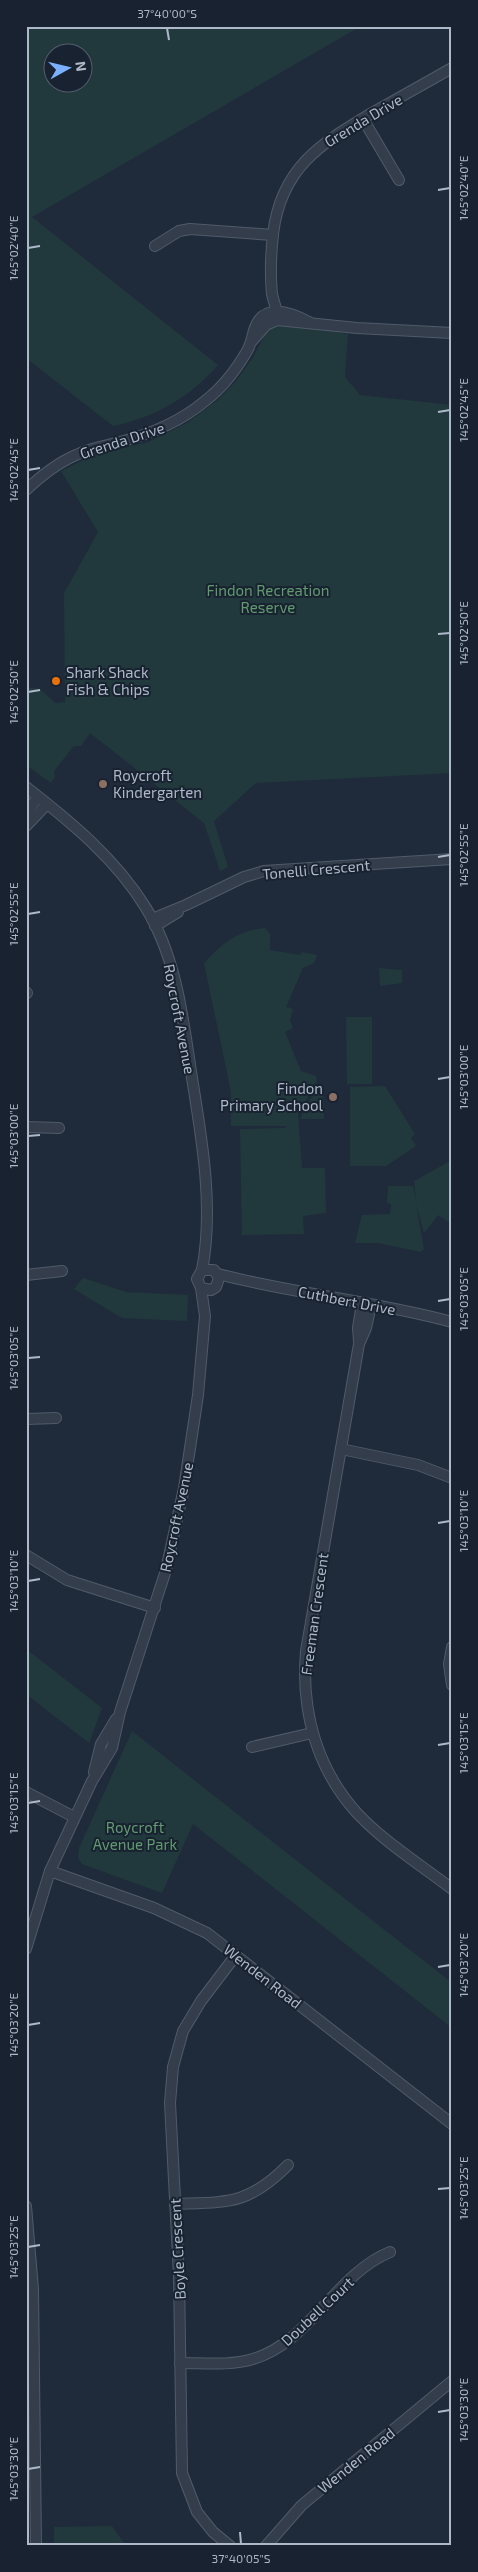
<svg xmlns="http://www.w3.org/2000/svg" width="478" height="2572" font-family="'Exo 2',sans-serif">
<style>
.green{fill:#21393c;fill-rule:evenodd}
.lines{fill:none;stroke-linecap:round;stroke-linejoin:round}
.minor-casing{stroke:#505b69;stroke-width:12}
.minor{stroke:#333d4b;stroke-width:10}
.ticks{fill:none;stroke:#adb8c8;stroke-width:2}
.food-dot{fill:#e8710a;stroke:#182230;stroke-width:2}
.education-dot{fill:#8d6e63;stroke:#182230;stroke-width:2}
.labels{text-anchor:middle;dominant-baseline:central;stroke-width:4;stroke-linejoin:round;paint-order:stroke}
.street-label{font-size:15px;fill:#adb8c8;stroke:#182230}
.park-label{font-size:15px;fill:#629b6f;stroke:#182230}
.poi-label{font-size:15px;fill:#adb8c8;stroke:#182230;text-anchor:start}
.neatline{fill:none;stroke:#adb8c8;stroke-width:2}
.ticks-label{font-size:12px;text-anchor:middle;fill:#adb8c8}
</style>
<rect width="100%" height="100%" fill="#1f2b3b"/>
<g class="green">
<path d="M26 26H361L32 217 218 365C189 398 156 417 113 426L26 358ZM52 52H82V82H52Z"/>
<polygon points="282,323 348,334 345,377 360,395 452,405 452,773 256,783 214,821 228,867 220,871 204,823 90,733 81,746 74,746 54,771 55,777 51,783 26,765 26,687 40,689 55,703 65,702 64,593 98,532 61,471 92,456 148,442 187,423 218,400 236,381 252,359 268,329"/>
<path d="M265 928 270 934V950L300 955 302 952 317 955 314 963 303 968 286 1007 293 1009 290 1020 293 1028 285 1032 301 1071 316 1076 317 1081 298 1114 302 1168H325L326 1213 303 1216 304 1234 242 1235 240 1129 286 1128V1126H231V1092L204 963C223 943 236 931 265 928Z"/>
<polygon points="379,968 402,970 402,983 380,986"/>
<polygon points="346,1017 372,1017 372,1084 347,1084"/>
<polygon points="323,1084 324,1119 301,1119 303,1108"/>
<polygon points="385,1086 415,1134 411,1138 416,1146 386,1166 350,1166 350,1087"/>
<polygon points="452,1160 452,1224 438,1215 424,1233 416,1204 424,1249 421,1252 378,1243 355,1243 362,1215 390,1214 391,1204 387,1203 388,1186 413,1186 416,1202 414,1181"/>
<polygon points="83,1278 126,1292 188,1295 187,1321 122,1318 74,1289"/>
<polygon points="26,1649 102,1708 89,1743 26,1694"/>
<polygon points="132,1731 452,1983 452,2028 193,1824 162,1893 82,1864 78,1858 79,1848"/>
<polygon points="112,2526 126,2546 54,2546 54,2527"/>
</g>
<g class="lines">
<defs>
<g id="minor">
<polyline points="363,119 399,180"/>
<polyline points="155,246 179,231 190,229 273,235"/>
<path d="M277 320C278 310 274 304 272 294 270 275 271 253 273 234 281 168 320 144 372 113 399 98 425 83 452 68"/>
<polyline points="252,341 266,325 277,320 357,328 452,333"/>
<path d="M26 490C41 476 57 463 76 455 90 448 105 446 120 442 151 434 180 422 205 401 222 388 236 370 247 351 251 344 252 338 254 330 263 302 290 312 309 322"/>
<path d="M26 787C71 822 116 859 146 908 177 959 183 1019 192 1078 202 1140 214 1208 202 1270"/>
<polyline points="26,813 38,797"/>
<polyline points="26,826 47,804"/>
<polyline points="152,919 186,905 244,877 264,871 452,859"/>
<polyline points="155,926 178,912"/>
<polyline points="26,992 27,993"/>
<polyline points="26,1127 59,1128"/>
<path d="M218 1274C295 1294 375 1301 452 1322"/>
<polyline points="26,1275 62,1271"/>
<path d="M371 1305 366 1328 359 1344 306 1651C301 1710 316 1768 357 1813 384 1842 421 1865 452 1889"/>
<polyline points="359,1341 358,1328 362,1303"/>
<polyline points="26,1419 56,1418"/>
<polyline points="341,1449 418,1465 452,1478"/>
<polyline points="26,1555 67,1580 155,1608"/>
<polyline points="452,1647 449,1664 452,1685"/>
<polyline points="252,1747 312,1733"/>
<polyline points="94,1772 101,1744 116,1719"/>
<polyline points="26,1792 74,1817"/>
<polyline points="50,1871 154,1908 207,1933 452,2124"/>
<polyline points="26,1949 50,1871 92,1781 112,1748 120,1712 166,1570 184,1488 198,1395 205,1316 201,1288 197,1279 202,1270 214,1270 219,1278 216,1287 211,1290 201,1288"/>
<path d="M175 2204C229 2202 248 2205 288 2165"/>
<polyline points="26,2206 33,2289 36,2546"/>
<path d="M180 2363C204 2363 230 2366 253 2359 309 2343 336 2274 390 2252"/>
<polyline points="230,2546 213,2532 197,2512 182,2473 179,2276 170,2103 173,2067 183,2031 201,2001 236,1955"/>
<polyline points="266,2546 302,2505 452,2381"/>
</g>
</defs>
<use href="#minor" class="minor-casing"/>
<use href="#minor" class="minor"/>
</g>
<path class="ticks" d="M167 28 169 40M438 190 450 188M28 248 40 246M438 412 450 410M28 470 40 468M438 634 450 633M28 692 40 690M438 857 450 855M28 914 40 912M438 1079 450 1077M28 1136 40 1135M438 1301 450 1299M28 1358 40 1357M438 1523 450 1521M28 1581 40 1579M438 1745 450 1743M28 1803 40 1801M438 1967 450 1965M28 2025 40 2023M438 2189 450 2188M28 2247 40 2245M438 2412 450 2410M28 2469 40 2467M240 2532 241 2544"/>
<circle class="food-dot" cx="56" cy="681" r="5"/>
<g class="education-dot">
<circle cx="103" cy="784" r="5"/>
<circle cx="333" cy="1097" r="5"/>
</g>
<g class="labels">
<g class="street-label">
<text transform="translate(363 120) rotate(-31)">Grenda Drive</text>
<text transform="translate(122 440) rotate(-18)">Grenda Drive</text>
<text transform="translate(316 869) rotate(-5)">Tonelli Crescent</text>
<text transform="translate(180 1019) rotate(79)">Roycroft Avenue</text>
<text transform="translate(347 1300) rotate(11)">Cuthbert Drive</text>
<text transform="translate(176 1517) rotate(-78)">Roycroft Avenue</text>
<text transform="translate(314 1614) rotate(-82)">Freeman Crescent</text>
<text transform="translate(263 1976) rotate(38)">Wenden Road</text>
<text transform="translate(177 2249) rotate(-93)">Boyle Crescent</text>
<text transform="translate(317 2311) rotate(-43)">Doubell Court</text>
<text transform="translate(356 2460) rotate(-39)">Wenden Road</text>
</g>
<g class="park-label">
<text x="268" y="590">Findon Recreation<tspan x="268" dy="17">Reserve</tspan></text>
<text x="135" y="1827">Roycroft<tspan x="135" dy="17">Avenue Park</tspan></text>
</g>
<g class="poi-label">
<text x="66" y="672">Shark Shack<tspan x="66" dy="17">Fish &amp; Chips</tspan></text>
<text x="113" y="775">Roycroft<tspan x="113" dy="17">Kindergarten</tspan></text>
<text x="323" y="1088" text-anchor="end">Findon<tspan x="323" dy="17">Primary School</tspan></text>
</g>
</g>
<rect width="478" height="2572" fill="none" stroke="#182230" stroke-width="55"/>
<g transform="translate(68 68) rotate(82)"><circle r="24" fill="#182230" stroke="#545e6d"/>
<path d="M0-4L9 19L0 12L-9 19Z" fill="#7bafff"/>
<text y="-8" font-size="14" font-weight="bold" text-anchor="middle" fill="#adb8c8">N</text>
</g>
<rect x="28" y="28" width="422" height="2516" class="neatline"/>
<g class="ticks-label">
<text x="167" y="18">37°40'00"S</text>
<text transform="translate(464 188) rotate(-90)" y="4">145°02'40"E</text>
<text transform="translate(14 248) rotate(-90)" y="4">145°02'40"E</text>
<text transform="translate(464 410) rotate(-90)" y="4">145°02'45"E</text>
<text transform="translate(14 470) rotate(-90)" y="4">145°02'45"E</text>
<text transform="translate(464 633) rotate(-90)" y="4">145°02'50"E</text>
<text transform="translate(14 692) rotate(-90)" y="4">145°02'50"E</text>
<text transform="translate(464 855) rotate(-90)" y="4">145°02'55"E</text>
<text transform="translate(14 914) rotate(-90)" y="4">145°02'55"E</text>
<text transform="translate(464 1077) rotate(-90)" y="4">145°03'00"E</text>
<text transform="translate(14 1136) rotate(-90)" y="4">145°03'00"E</text>
<text transform="translate(464 1299) rotate(-90)" y="4">145°03'05"E</text>
<text transform="translate(14 1358) rotate(-90)" y="4">145°03'05"E</text>
<text transform="translate(464 1521) rotate(-90)" y="4">145°03'10"E</text>
<text transform="translate(14 1581) rotate(-90)" y="4">145°03'10"E</text>
<text transform="translate(464 1743) rotate(-90)" y="4">145°03'15"E</text>
<text transform="translate(14 1803) rotate(-90)" y="4">145°03'15"E</text>
<text transform="translate(464 1965) rotate(-90)" y="4">145°03'20"E</text>
<text transform="translate(14 2025) rotate(-90)" y="4">145°03'20"E</text>
<text transform="translate(464 2188) rotate(-90)" y="4">145°03'25"E</text>
<text transform="translate(14 2247) rotate(-90)" y="4">145°03'25"E</text>
<text transform="translate(464 2410) rotate(-90)" y="4">145°03'30"E</text>
<text transform="translate(14 2469) rotate(-90)" y="4">145°03'30"E</text>
<text x="241" y="2563">37°40'05"S</text>
</g>
</svg>
